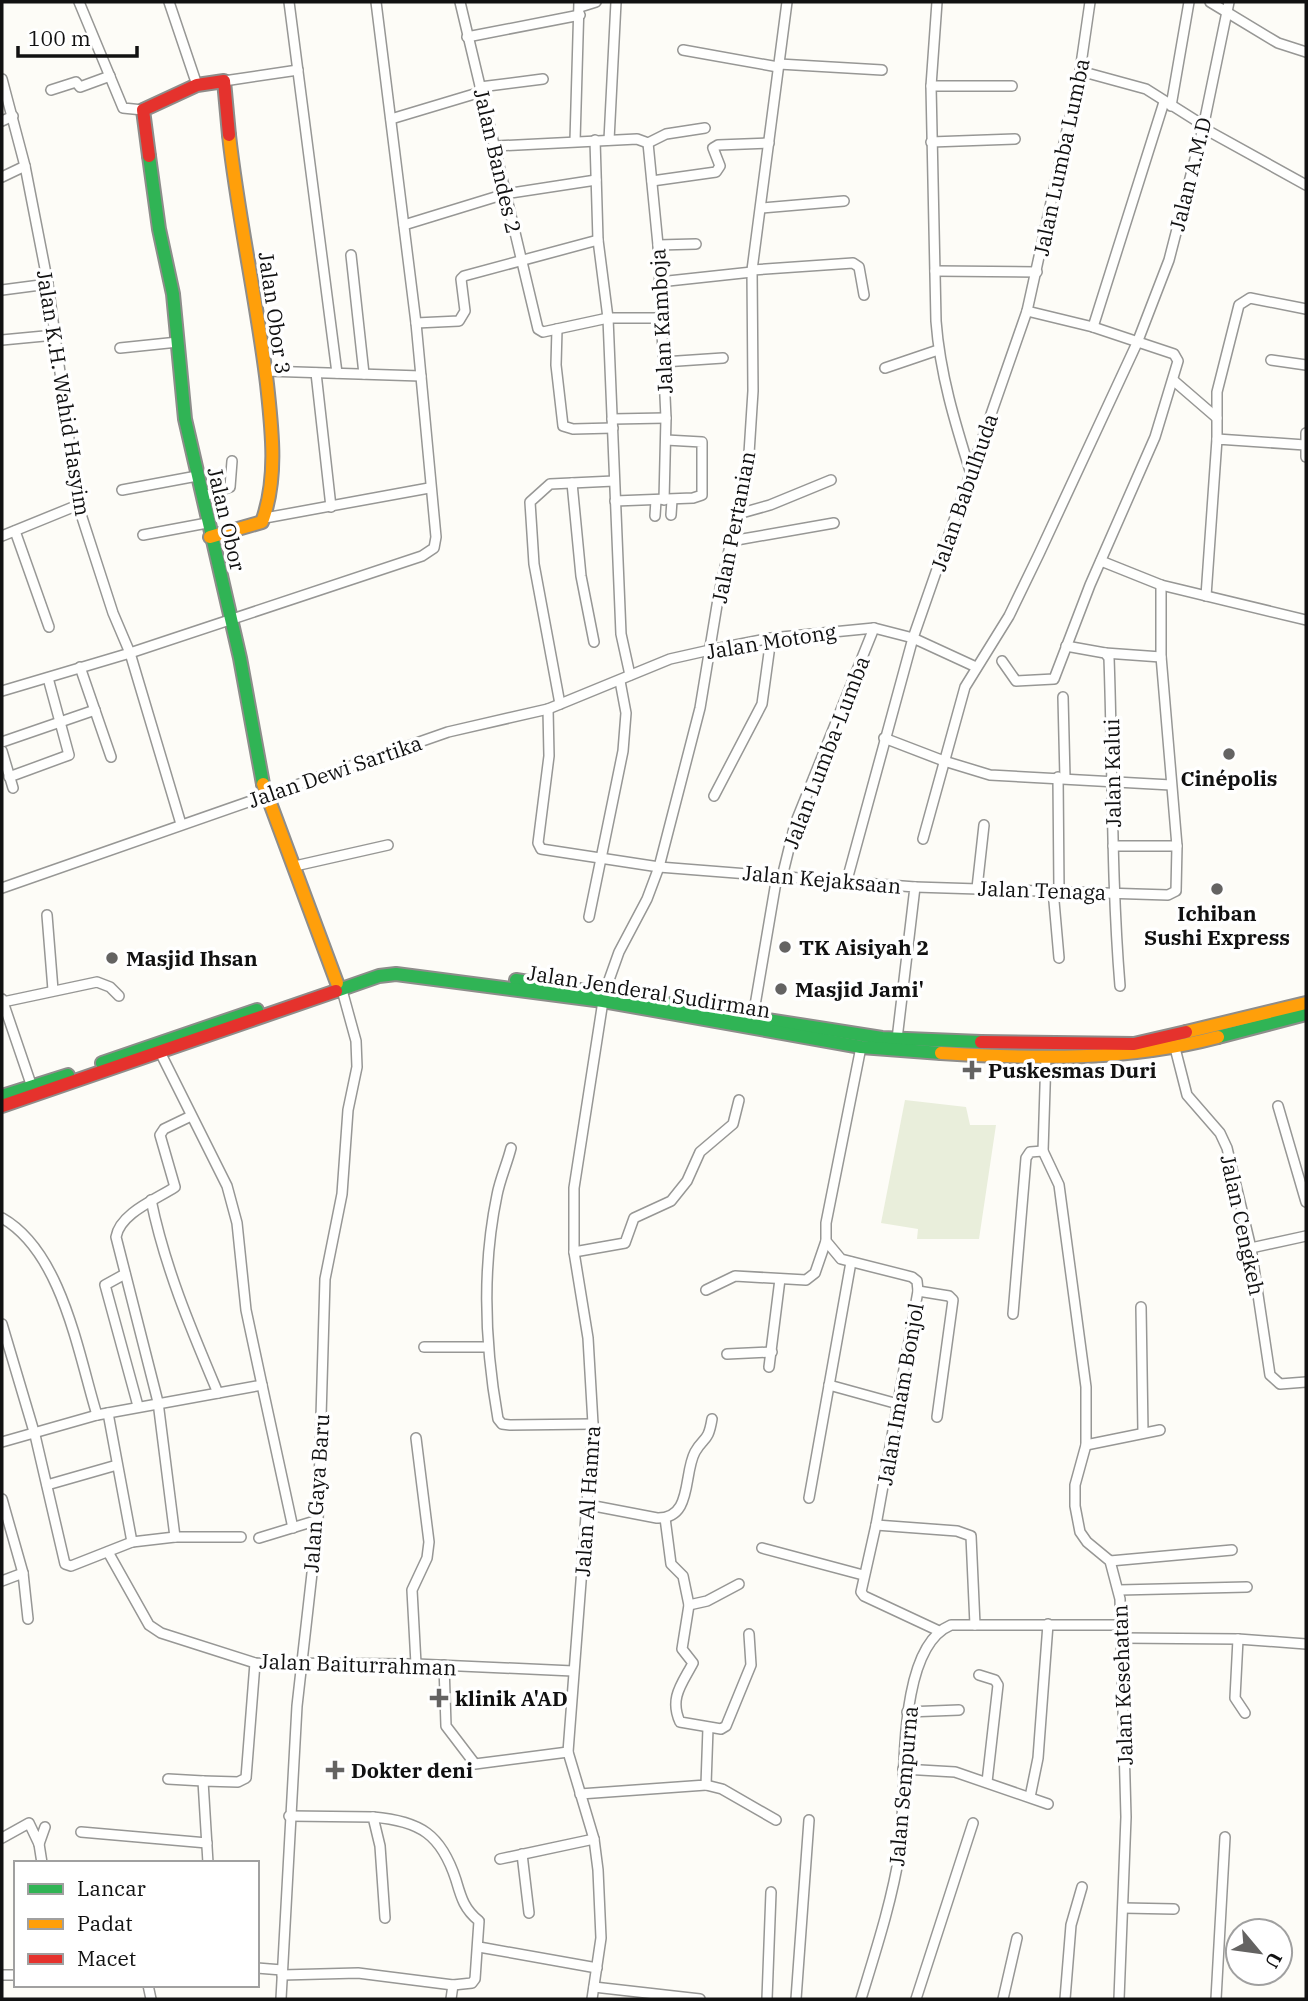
<svg xmlns="http://www.w3.org/2000/svg" width="1308" height="2001" font-family="'IBM Plex Serif',serif">
<style>
.cemetery{fill:#e9eedb}
.lines{fill:none;stroke-linecap:round;stroke-linejoin:round}
.street-casing{stroke:#979795;stroke-width:12}
.fast-casing{stroke:#8e8d8b;stroke-width:16}
.slow-casing{stroke:#8e8d8b;stroke-width:16}
.jam-casing{stroke:#8e8d8b;stroke-width:16}
.street{stroke:#fffffe;stroke-width:9}
.fast{stroke:#30b455;stroke-width:12}
.slow{stroke:#ff9f0a;stroke-width:12}
.jam{stroke:#e5322d;stroke-width:12}
.poi-dot{fill:#646362;stroke:#fff;stroke-width:2.5}
.labels{text-anchor:middle;dominant-baseline:central;stroke-width:7;stroke-linejoin:round;paint-order:stroke}
.street-label{font-size:21px;fill:#111;stroke:#fff}
.poi-label{font-size:21px;font-weight:bold;fill:#111;stroke:#fff;text-anchor:start}
</style>
<rect width="100%" height="100%" fill="#fdfcf7"/>
<polygon class="cemetery" points="905,1100 966,1107 970,1125 996,1125 979,1239 917,1239 918,1229 881,1223"/>
<g class="lines">
<defs>
<g id="street">
<polyline points="79,2 123,108 143,110"/>
<polyline points="169,2 197,85"/>
<polyline points="289,2 337,373"/>
<polyline points="460,2 538,329 543,332 608,318 660,318"/>
<path d="M937 2 931 86 936 321C940 374 955 423 971 474"/>
<polyline points="1210,2 1278,43 1306,52"/>
<polyline points="580,7 596,2"/>
<polyline points="467,37 580,15"/>
<polyline points="683,50 778,67"/>
<polyline points="779,64 882,70"/>
<polyline points="1080,71 1146,89 1203,125"/>
<polyline points="2,79 25,166 48,284 78,505 113,613 130,653 181,824"/>
<polyline points="224,81 298,70"/>
<polyline points="931,86 1012,86"/>
<polyline points="480,87 543,79"/>
<polyline points="51,90 76,82 80,87 110,76"/>
<polyline points="1171,106 1189,2"/>
<polyline points="391,119 481,92"/>
<polyline points="2,121 13,116"/>
<polyline points="1203,128 1306,185"/>
<polyline points="595,140 598,240 608,318 621,634 630,675"/>
<polyline points="609,140 616,2"/>
<polyline points="575,141 579,2"/>
<polyline points="931,142 1015,139"/>
<polyline points="648,143 658,245 666,418 664,500"/>
<polyline points="496,146 637,139 648,143 666,134 705,128"/>
<polyline points="2,177 25,166"/>
<polyline points="652,181 716,172 720,166 713,148 718,145 769,143"/>
<polyline points="761,208 844,201"/>
<polyline points="404,225 505,194 596,180"/>
<polyline points="658,245 696,244"/>
<polyline points="351,255 364,374"/>
<polyline points="752,270 853,263 859,267 864,295"/>
<polyline points="935,271 1037,272"/>
<polyline points="659,282 752,272"/>
<polyline points="2,290 48,284"/>
<polyline points="1027,311 1080,71 1090,2"/>
<polyline points="416,323 459,321 465,311 461,279 464,276 598,240"/>
<polyline points="1093,327 1164,102"/>
<polyline points="557,329 556,365 563,426 573,429 613,428"/>
<polyline points="2,340 55,335"/>
<polyline points="120,348 178,342"/>
<polyline points="1271,360 1306,365"/>
<polyline points="663,362 723,358"/>
<polyline points="885,368 938,350"/>
<polyline points="265,371 421,376"/>
<polyline points="316,373 331,507"/>
<polyline points="1173,380 1217,418"/>
<polyline points="612,419 666,418"/>
<polyline points="1306,433 1306,457"/>
<polyline points="1217,439 1217,392 1239,305 1250,298 1306,309"/>
<polyline points="572,483 581,576 594,642"/>
<polyline points="122,490 197,476"/>
<polyline points="202,497 230,487 232,461"/>
<polyline points="615,501 693,498 702,495 702,442 666,440"/>
<polyline points="738,514 770,505 831,480"/>
<polyline points="671,515 672,500"/>
<polyline points="655,516 656,500"/>
<polyline points="265,518 429,488"/>
<polyline points="15,531 49,627"/>
<polyline points="143,535 207,523"/>
<polyline points="2,536 78,505"/>
<polyline points="731,541 834,523"/>
<polyline points="1101,561 1161,585 1306,620"/>
<polyline points="1206,596 1217,439 1305,445"/>
<path d="M1066 646 1105 653 1109 658C1113 767 1111 877 1120 986"/>
<polyline points="1105,653 1161,657"/>
<polyline points="80,667 111,757"/>
<polyline points="2,691 130,653 422,556 434,548 436,537 416,323 376,2"/>
<polyline points="1063,697 1065,778"/>
<polyline points="560,704 534,564 530,502 550,484 614,481"/>
<polyline points="548,709 549,756 538,843 541,849 659,867 915,887 897,1039"/>
<polyline points="884,738 944,761 990,775 1171,785"/>
<polyline points="2,742 95,710"/>
<polyline points="2,751 13,788"/>
<polyline points="9,777 69,755 48,678"/>
<polyline points="1058,777 1059,890"/>
<polyline points="714,796 762,704 771,638"/>
<polyline points="923,839 965,687 1009,616 1039,554 1137,343 1169,260 1203,128 1229,2"/>
<polyline points="1113,846 1177,846"/>
<polyline points="295,866 388,845"/>
<polyline points="782,877 795,824 874,628"/>
<polyline points="847,880 913,638 1027,311 1093,327 1174,354 1178,361 1155,437 1090,585 1054,679 1016,681 1002,661"/>
<polyline points="915,887 1168,895 1176,891 1177,846 1161,656 1161,585"/>
<polyline points="2,888 448,732 548,709 670,659 710,650 771,638 874,628 913,638 976,667"/>
<polyline points="977,888 984,825"/>
<polyline points="1053,890 1059,958"/>
<polyline points="47,915 53,990"/>
<polyline points="589,917 623,751 626,713 620,681"/>
<polyline points="604,994 619,952 647,899 659,867 700,708 719,593 748,469 753,391 752,270 787,2"/>
<polyline points="2,999 32,1087"/>
<polyline points="3,1002 97,982 110,987 119,996"/>
<polyline points="753,1017 777,876"/>
<polyline points="861,1047 826,1223 826,1241 841,1259 912,1277 917,1281 918,1291 876,1525 861,1592 864,1596 939,1631"/>
<polyline points="1175,1048 1187,1095 1220,1133 1227,1148 1251,1248 1270,1375 1280,1384 1306,1382"/>
<polyline points="160,1052 227,1186 237,1223 246,1310 262,1385"/>
<polyline points="1046,1056 1043,1151 1059,1185 1086,1387 1086,1445 1075,1485 1075,1506 1080,1532 1087,1542 1110,1561 1120,1599 1126,1817 1119,1999"/>
<polyline points="1278,1106 1306,1202"/>
<path d="M511 1148C507 1164 500 1179 497 1195 482 1267 485 1346 498 1419L502 1424 510 1425 593 1424"/>
<path d="M151 1200C165 1268 191 1329 218 1393"/>
<path d="M2 1218C62 1252 78 1353 97 1415"/>
<polyline points="1251,1248 1306,1236"/>
<polyline points="574,1252 625,1243 634,1218 671,1201 687,1181 700,1152 733,1124 739,1100"/>
<polyline points="125,1274 105,1285 138,1406"/>
<polyline points="706,1290 735,1276 806,1280 815,1273 826,1241"/>
<polyline points="918,1291 949,1296 953,1300 937,1417"/>
<polyline points="1141,1307 1143,1432"/>
<polyline points="1013,1314 1026,1158 1030,1152 1043,1151"/>
<polyline points="2,1324 35,1435 65,1564 71,1566 132,1542 175,1537 241,1537"/>
<polyline points="424,1347 488,1347"/>
<polyline points="727,1354 772,1352"/>
<polyline points="769,1367 780,1279"/>
<polyline points="829,1385 898,1404"/>
<polyline points="108,1413 132,1542"/>
<polyline points="2,1442 97,1415 262,1385 293,1528"/>
<polyline points="1086,1445 1160,1430"/>
<polyline points="47,1485 117,1465"/>
<polyline points="809,1498 851,1262"/>
<polyline points="2,1499 23,1573"/>
<path d="M589 1505 657 1518C693 1519 683 1474 695 1452 704 1436 708 1443 712 1419"/>
<path d="M665 1518 671 1564 683 1576 689 1605 682 1649 693 1663C682 1684 669 1698 680 1722L721 1729 726 1726 751 1665 749 1634"/>
<polyline points="876,1525 957,1531 971,1536 975,1625"/>
<path d="M175 1537 158 1402 116 1237C120 1213 157 1199 175 1187L160 1135 164 1129 191 1116"/>
<polyline points="259,1538 318,1520"/>
<polyline points="762,1548 863,1575"/>
<polyline points="108,1552 149,1625 161,1633 255,1663 416,1664 573,1671"/>
<polyline points="1110,1561 1232,1550"/>
<polyline points="2,1581 23,1573 28,1619"/>
<polyline points="1119,1590 1247,1587"/>
<polyline points="689,1605 707,1601 739,1584"/>
<polyline points="1121,1638 1238,1639 1306,1644"/>
<polyline points="1238,1639 1235,1698 1245,1713"/>
<polyline points="416,1664 412,1590 427,1558 429,1542 416,1438"/>
<polyline points="444,1665 446,1726 475,1764 568,1752"/>
<polyline points="979,1675 995,1680 998,1685 987,1782"/>
<polyline points="907,1712 959,1710"/>
<polyline points="903,1769 955,1772 1048,1804"/>
<polyline points="168,1779 203,1781"/>
<polyline points="706,1785 722,1789 776,1820"/>
<polyline points="580,1794 706,1785 708,1728"/>
<polyline points="1030,1797 1038,1758 1048,1624"/>
<polyline points="289,1816 373,1817 380,1846 385,1918"/>
<path d="M373 1817C420 1821 441 1834 456 1880 461 1897 464 1909 479 1921L475 1979 472 1983 453 1985"/>
<polyline points="81,1832 207,1843"/>
<polyline points="2,1838 29,1823 39,1844 45,1827"/>
<polyline points="39,1844 42,1863"/>
<polyline points="522,1854 529,1913"/>
<polyline points="500,1859 594,1839"/>
<polyline points="208,1863 203,1781 238,1782 246,1778 255,1663"/>
<polyline points="1123,1908 1174,1909"/>
<polyline points="479,1947 597,1968"/>
<polyline points="257,1968 282,1970"/>
<polyline points="2,1975 16,1975"/>
<polyline points="282,1975 358,1973 453,1985 451,1999"/>
<polyline points="148,1985 151,1999"/>
<polyline points="594,1987 700,1999"/>
<polyline points="281,1999 297,1706 318,1520 325,1279 342,1194 348,1110 357,1067 356,1041 342,990"/>
<polyline points="592,1999 601,1938 598,1870 594,1839 568,1752 593,1424 588,1338 574,1252 574,1188 603,1001"/>
<polyline points="767,1999 771,1892"/>
<polyline points="796,1999 809,1820"/>
<path d="M861 1999C876 1950 892 1901 900 1850 907 1797 893 1649 951 1625H1120"/>
<polyline points="916,1999 973,1823"/>
<polyline points="1003,1999 1017,1938"/>
<polyline points="1065,1999 1071,1925 1082,1887"/>
<polyline points="1216,1999 1225,1837"/>
</g>
<g id="fast">
<polyline points="149,156 159,229 173,294 185,419 240,658 263,784"/>
<polyline points="516,980 882,1038 981,1042"/>
<polyline points="336,991 379,976 396,974 603,1001 861,1047 941,1053"/>
<polyline points="1218,1037 1306,1014"/>
<polyline points="102,1063 257,1010"/>
<polyline points="2,1096 68,1075"/>
</g>
<g id="slow">
<path d="M210 537 262 522C278 478 272 430 267 384 257 300 238 218 229 135"/>
<polyline points="263,784 337,983"/>
<polyline points="1186,1032 1306,1003"/>
<path d="M941 1053C1035 1059 1127 1061 1218 1037"/>
</g>
<g id="jam">
<polyline points="149,156 143,110 197,85 224,81 229,135"/>
<polyline points="981,1042 1134,1044 1186,1032"/>
<polyline points="2,1106 336,991"/>
</g>
</defs>
<use href="#street" class="street-casing"/>
<use href="#fast" class="fast-casing"/>
<use href="#slow" class="slow-casing"/>
<use href="#jam" class="jam-casing"/>
<use href="#street" class="street"/>
<use href="#fast" class="fast"/>
<use href="#slow" class="slow"/>
<use href="#jam" class="jam"/>
</g>
<g class="poi-dot">
<circle cx="1229" cy="754" r="7"/>
<circle cx="1217" cy="889" r="7"/>
<circle cx="785" cy="947" r="7"/>
<circle cx="112" cy="958" r="7"/>
<circle cx="781" cy="989" r="7"/>
<path d="M968.5 1059.5h7v7h7v7h-7v7h-7v-7h-7v-7h7z"/>
<path d="M435.5 1687.5h7v7h7v7h-7v7h-7v-7h-7v-7h7z"/>
<path d="M331.5 1759.5h7v7h7v7h-7v7h-7v-7h-7v-7h7z"/>
</g>
<g class="labels">
<g class="street-label">
<text transform="translate(1061 157) rotate(-78)">Jalan Lumba Lumba</text>
<text transform="translate(498 161) rotate(77)">Jalan Bandes 2</text>
<text transform="translate(1190 174) rotate(-76)">Jalan A.M.D</text>
<text transform="translate(275 313) rotate(82)">Jalan Obor 3</text>
<text transform="translate(661 321) rotate(-93)">Jalan Kamboja</text>
<text transform="translate(64 393) rotate(81)">Jalan K.H. Wahid Hasyim</text>
<text transform="translate(964 492) rotate(-71)">Jalan Babulhuda</text>
<text transform="translate(227 519) rotate(77)">Jalan Obor</text>
<text transform="translate(733 527) rotate(-79)">Jalan Pertanian</text>
<text transform="translate(771 641) rotate(-9)">Jalan Motong</text>
<text transform="translate(826 752) rotate(-69)">Jalan Lumba-Lumba</text>
<text transform="translate(335 771) rotate(-19)">Jalan Dewi Sartika</text>
<text transform="translate(1112 773) rotate(-91)">Jalan Kalui</text>
<text transform="translate(822 879) rotate(5)">Jalan Kejaksaan</text>
<text transform="translate(1042 890) rotate(2)">Jalan Tenaga</text>
<text transform="translate(649 991) rotate(9)">Jalan Jenderal Sudirman</text>
<text transform="translate(1243 1225) rotate(78)">Jalan Cengkeh</text>
<text transform="translate(900 1394) rotate(-80)">Jalan Imam Bonjol</text>
<text transform="translate(316 1493) rotate(-86)">Jalan Gaya Baru</text>
<text transform="translate(587 1501) rotate(-86)">Jalan Al Hamra</text>
<text transform="translate(358 1664) rotate(2)">Jalan Baiturrahman</text>
<text transform="translate(1122 1685) rotate(-92)">Jalan Kesehatan</text>
<text transform="translate(903 1786) rotate(-85)">Jalan Sempurna</text>
</g>
<g class="poi-label">
<text x="1229" y="778" text-anchor="middle">Cinépolis</text>
<text x="1217" y="913" text-anchor="middle">Ichiban<tspan x="1217" dy="24">Sushi Express</tspan></text>
<text x="799" y="947">TK Aisiyah 2</text>
<text x="126" y="958">Masjid Ihsan</text>
<text x="795" y="989">Masjid Jami'</text>
<text x="988" y="1070">Puskesmas Duri</text>
<text x="455" y="1698">klinik A'AD</text>
<text x="351" y="1770">Dokter deni</text>
</g>
</g>
<rect width="1308" height="2001" fill="none" stroke="#111111" stroke-width="7"/>
<rect x="14" y="1861" width="245" height="126" fill="#ffffff" stroke="#a0a0a0" stroke-width="2"/>
<rect x="28" y="1884" width="35" height="10" fill="#30b455" stroke="#a0a0a0" stroke-width="2"/>
<text x="77" y="1896" font-size="21" fill="#111111">Lancar</text>
<rect x="28" y="1919" width="35" height="10" fill="#ff9f0a" stroke="#a0a0a0" stroke-width="2"/>
<text x="77" y="1931" font-size="21" fill="#111111">Padat</text>
<rect x="28" y="1954" width="35" height="10" fill="#e5322d" stroke="#a0a0a0" stroke-width="2"/>
<text x="77" y="1966" font-size="21" fill="#111111">Macet</text>
<g transform="translate(1259 1952) rotate(119)"><circle r="33" fill="#ffffff" stroke="#a0a0a0" stroke-width="2"/>
<path d="M0-5L12 26L0 18L-12 26Z" fill="#646362"/>
<text y="-10" font-size="19" font-weight="bold" text-anchor="middle" fill="#111111">U</text>
</g>
<path d="M18 46v10h119v-10" fill="none" stroke="#111111" stroke-width="3.5"/>
<text x="28" y="46" font-size="21" fill="#111111" stroke="#ffffff" stroke-width="5" paint-order="stroke">100 m</text>
</svg>
